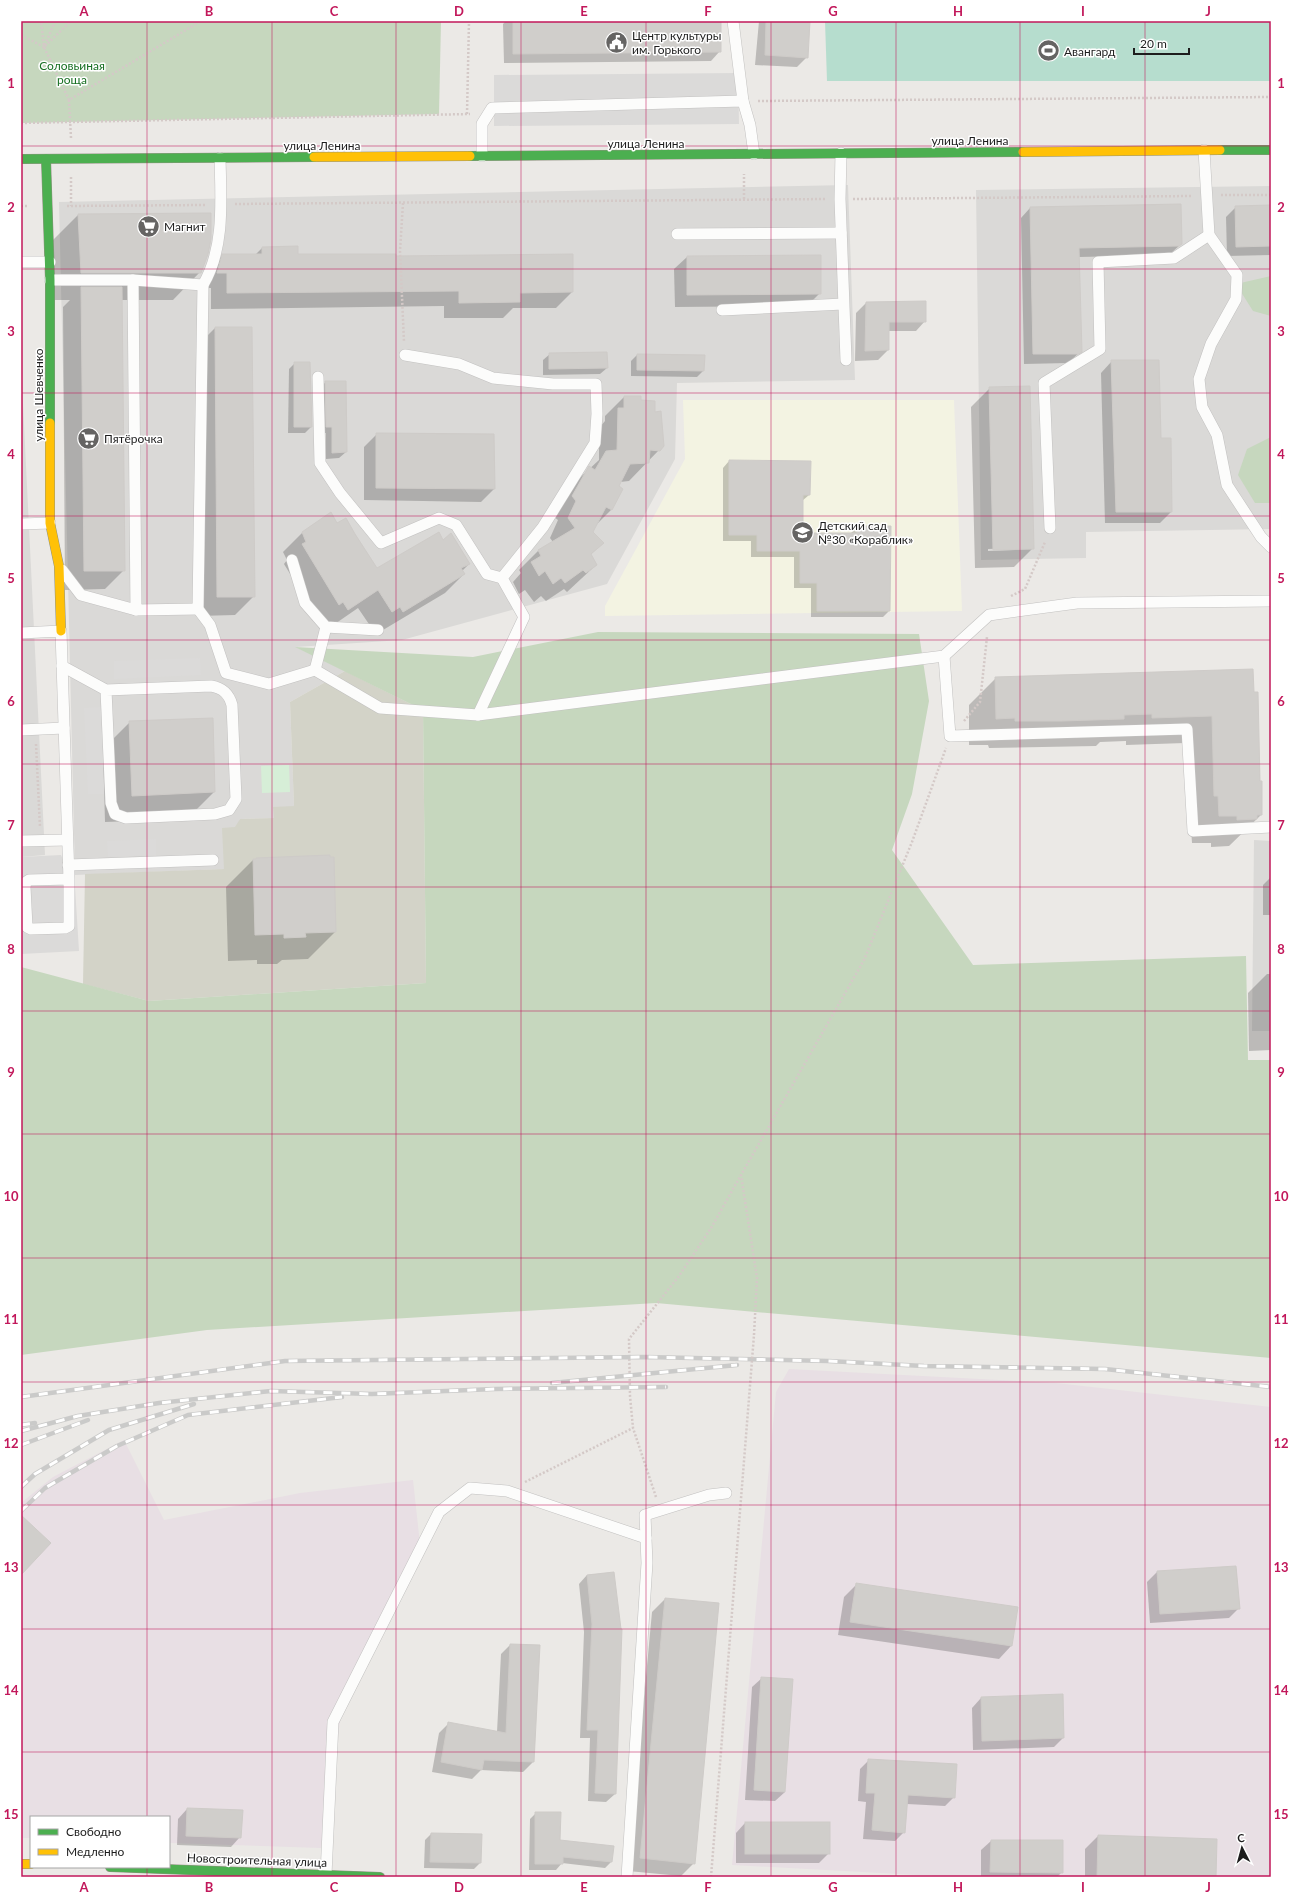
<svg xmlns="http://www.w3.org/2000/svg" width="1292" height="1898" font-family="Lato,sans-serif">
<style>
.residential{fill:#dad9d7}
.industrial{fill:#e8dfe4}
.education{fill:#f3f3e2}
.construction{fill:#d3d3c8}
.forest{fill:#c6d7be}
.park{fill:#d6eed7}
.pitch{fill:#b6ddce}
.parking{fill:#dbdad9}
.shadow{fill:#0003;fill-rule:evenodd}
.building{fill:#d0cecb;stroke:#cecbc8}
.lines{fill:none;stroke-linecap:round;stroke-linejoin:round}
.lane-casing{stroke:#c2c1c0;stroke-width:12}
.fast-casing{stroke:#909280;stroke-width:10}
.slow-casing{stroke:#909280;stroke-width:10}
.path{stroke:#d4c9c7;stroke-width:2.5;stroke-dasharray:2 2;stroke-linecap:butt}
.lane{stroke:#fcfcfb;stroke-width:11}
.fast{stroke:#4caf50;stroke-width:9}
.slow{stroke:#ffc107;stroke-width:9}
.rail-casing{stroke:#cacac9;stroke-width:4.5}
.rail{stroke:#fff;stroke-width:3;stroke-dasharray:9;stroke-linecap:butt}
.path-bridge{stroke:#d4c9c7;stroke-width:2.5;stroke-dasharray:2 2;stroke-linecap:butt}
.grid{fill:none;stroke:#c2185b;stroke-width:1;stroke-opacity:0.55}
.labels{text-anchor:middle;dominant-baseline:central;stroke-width:3;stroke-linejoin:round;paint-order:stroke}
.poi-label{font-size:12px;fill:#1d1d1d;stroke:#fff;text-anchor:start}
.park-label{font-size:12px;fill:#176f22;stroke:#fff}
.street-label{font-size:12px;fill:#1d1d1d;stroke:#fff}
.neatline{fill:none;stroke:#c2185b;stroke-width:1.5}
.grid-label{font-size:13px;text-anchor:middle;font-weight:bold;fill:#c2185b}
</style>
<rect width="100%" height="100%" fill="#ebe9e6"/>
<g class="residential">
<polygon points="848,185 855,380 677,383 675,459 607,584 402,640 296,647 345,671 290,702 294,806 274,818 240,819 224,869 75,875 59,202"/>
<polygon points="1271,186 1271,529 1086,532 1086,558 981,560 976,190"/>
<polygon points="21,363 45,855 21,857"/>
<polygon points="1254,840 1271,841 1271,1031 1252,1031"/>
</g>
<g class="industrial">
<polygon points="789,1369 1056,1383 1271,1407 1271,1877 954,1877 732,1865 776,1392"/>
<polygon points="124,1440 164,1520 300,1493 413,1480 420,1544 343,1702 321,1848 169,1843 169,1817 31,1817 31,1838 21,1838 21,1503 53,1477"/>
</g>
<polygon class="education" points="683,400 954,400 962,611 605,616 605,606 685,459"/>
<polygon class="construction" points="345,671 423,710 426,983 149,1001 83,984 85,874 224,869 222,828 235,827 240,819 274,818 273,807 294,806 290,702"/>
<g class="forest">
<polygon points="21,21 441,21 439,114 21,123"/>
<polygon points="1271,276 1271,316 1253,311 1236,284"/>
<polygon points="1271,437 1271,503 1255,503 1238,475 1247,449"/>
<polygon points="598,632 919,634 929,701 912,794 892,850 973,965 1246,956 1248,1060 1271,1060 1271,1358 656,1303 207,1330 21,1355 21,967 149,1001 426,983 423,710 295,647 473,657"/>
</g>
<polygon class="park" points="289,765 290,792 262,793 261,766"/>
<polygon class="pitch" points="825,21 1271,21 1271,81 827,81"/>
<g class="parking">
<polygon points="738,73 739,124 494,126 494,75"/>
<polygon points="200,658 201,675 114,679 114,661"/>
<polygon points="101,707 105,794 88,794 84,708"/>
<polygon points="156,839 156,855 108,857 107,841"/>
<polygon points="61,855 75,887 79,951 21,954 21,857"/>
</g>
<g class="shadow">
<polygon points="506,21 720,21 720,51 711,61 504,63 503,24"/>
<polygon points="759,21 809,21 807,57 797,67 755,65"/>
<polygon points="1271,206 1271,255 1227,256 1226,217 1236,207"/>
<polygon points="1030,208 1181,244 1169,255 1079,257 1081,351 1068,363 1024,364 1021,218"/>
<polygon points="78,215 200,272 173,300 121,300 124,570 105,589 65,590 63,307 70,300 54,300 51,242"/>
<polygon points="262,248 297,255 395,257 572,292 556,308 513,308 503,318 444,318 444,306 211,309 211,288 202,288 207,271 223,255 255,255"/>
<polygon points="687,257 820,293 807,306 675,307 674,269"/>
<polygon points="866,303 925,321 916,331 888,331 888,350 878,360 855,361 856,313"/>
<polygon points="215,328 251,328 254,596 235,615 198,616 196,347"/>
<polygon points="606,353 607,368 600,374 543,375 543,360 550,354"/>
<polygon points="637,355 704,370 697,377 631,376 631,361"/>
<polygon points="1112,361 1160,439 1171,512 1160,523 1105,523 1101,373"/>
<polygon points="295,363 311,427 305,433 288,433 289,369"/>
<polygon points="326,382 346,452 339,458 326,459 326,433 320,433 319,388"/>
<path d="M990 388 1033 548 1014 567 975 568 971 407ZM1015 548V550L988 551V549Z"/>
<polygon points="624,397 640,401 655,413 659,450 629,481 620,482 612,509 594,527 591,532 602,543 590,555 596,565 567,592 564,589 546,601 541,596 534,602 525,590 519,594 513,582 521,573 519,570 538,551 553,542 550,538 558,520 553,516 570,487 599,460 599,428 605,421 605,416"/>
<polygon points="377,434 494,489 481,502 364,500 364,447"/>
<polygon points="729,461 809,495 802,501 802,534 851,533 857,527 889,611 883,617 811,617 811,588 794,588 794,557 751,557 751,541 723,541 723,468"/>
<polygon points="331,514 337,524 377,569 443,541 469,564 462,571 464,574 445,593 383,630 381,625 373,630 358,608 329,628 320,623 284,564 287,560 283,552 302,533"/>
<polygon points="996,678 1257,693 1261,815 1229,846 1211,847 1211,843 1192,843 1185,743 1126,745 1126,741 1100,742 1096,746 989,748 988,745 969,745 969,705"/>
<polygon points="212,719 214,792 187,819 105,822 103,749 130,722"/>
<polygon points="253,860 255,860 335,932 308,959 282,960 277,964 257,964 257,960 228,961 226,887"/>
<polygon points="1271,877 1271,915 1263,915 1263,885"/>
<polygon points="1267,974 1271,974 1271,1050 1249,1051 1248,993"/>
<polygon points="1236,1567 1239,1608 1229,1618 1150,1623 1147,1582 1157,1572"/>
<polygon points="614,1573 615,1794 606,1802 588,1801 590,1738 580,1738 584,1632 579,1584 587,1575"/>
<polygon points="857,1584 1011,1646 999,1659 838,1635 844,1597"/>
<polygon points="665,1599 694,1863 681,1876 628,1871 652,1612"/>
<polygon points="510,1645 539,1646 533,1762 523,1772 481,1770 472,1779 432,1772 439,1733 448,1724 497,1732 501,1654"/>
<polygon points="762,1678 785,1792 775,1801 745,1800 752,1687"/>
<polygon points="981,1698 1063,1738 1054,1747 973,1750 972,1708"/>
<polygon points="869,1760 954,1797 945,1806 907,1804 904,1832 895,1841 863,1839 866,1802 858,1801 860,1769"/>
<polygon points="187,1809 240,1837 231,1847 177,1845 178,1819"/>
<polygon points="536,1813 559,1841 611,1862 605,1868 562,1863 556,1870 529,1870 530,1819"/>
<polygon points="745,1823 829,1853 819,1863 736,1863 736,1833"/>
<polygon points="431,1834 481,1835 480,1863 474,1869 424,1868 425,1840"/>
<polygon points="1098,1836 1215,1877 1085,1877 1085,1849"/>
<polygon points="991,1841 1062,1841 1062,1872 1057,1877 981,1877 981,1850"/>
</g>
<g class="building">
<polygon points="513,21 721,21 721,52 513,54"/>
<polygon points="766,21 810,21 808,58 765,55"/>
<polygon points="1181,204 1182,244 1179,246 1079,248 1082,352 1079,354 1033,354 1030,207"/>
<polygon points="1271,205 1271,246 1236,247 1235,206"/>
<polygon points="211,213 211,239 208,254 201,273 81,273 78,214"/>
<polygon points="298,246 298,254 396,254 396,256 573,254 573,292 520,293 520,302 459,303 459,291 227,293 227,273 217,273 222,254 262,254 262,247"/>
<polygon points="821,255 821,294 687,295 687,256"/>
<polygon points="81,287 122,287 125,571 84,571"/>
<polygon points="926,301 926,322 889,322 889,350 865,351 866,302"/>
<polygon points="215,327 252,327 255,597 217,597"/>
<polygon points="607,352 608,368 549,369 549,353"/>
<polygon points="637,354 705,355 704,371 637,370"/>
<polygon points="1111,360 1159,360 1161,438 1171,438 1172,512 1116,512"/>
<polygon points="294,362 310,362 312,427 294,427"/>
<polygon points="325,381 346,381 347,452 332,453 332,427 326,427"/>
<polygon points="1030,386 1034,549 993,550 989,387"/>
<polygon points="624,396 641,396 641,400 655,401 655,412 661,411 664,446 660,451 650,450 649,463 630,464 619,486 623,489 612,510 606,507 593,532 604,543 591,554 597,565 586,573 583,570 565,583 561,578 553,584 545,571 539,576 531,562 541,556 538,550 575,528 568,518 576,501 572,496 589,466 595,470 606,451 617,450 618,408 624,408"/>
<polygon points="376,433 494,434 495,489 376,488"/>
<polygon points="729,460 811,461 810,495 803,495 803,533 857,533 857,526 891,526 890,611 817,611 817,583 800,583 800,551 757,551 757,535 729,535"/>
<polygon points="331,512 337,523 346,518 355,534 377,568 439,532 443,540 451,533 470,564 461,568 465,574 403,612 400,607 392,612 378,590 348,610 343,602 339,605 302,544 306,542 302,532"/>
<polygon points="1253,669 1254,692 1258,692 1260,781 1262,781 1262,815 1257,815 1257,819 1237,820 1237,816 1219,816 1218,796 1214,796 1212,716 1152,718 1152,714 1124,715 1124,719 1062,721 1015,721 1015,718 996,719 995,677"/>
<polygon points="213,718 215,792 132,796 129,721"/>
<polygon points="330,855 330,857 334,857 336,932 305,933 306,937 284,938 284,934 255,935 253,859 256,859 256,858"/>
<polygon points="21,1515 51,1543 21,1575"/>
<polygon points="1236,1566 1240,1609 1160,1614 1157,1571"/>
<polygon points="614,1572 621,1629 622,1629 616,1794 595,1793 598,1730 587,1730 592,1624 587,1575"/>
<polygon points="856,1583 1018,1607 1012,1646 850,1622"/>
<polygon points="665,1598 719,1603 695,1864 640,1858"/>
<polygon points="510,1644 540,1645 534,1762 484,1760 482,1770 441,1762 448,1722 506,1733"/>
<polygon points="761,1677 793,1679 785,1792 754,1790"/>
<polygon points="1063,1694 1064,1738 982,1741 981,1697"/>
<polygon points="868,1759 957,1764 955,1798 908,1795 905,1833 872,1830 875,1793 866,1793"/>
<polygon points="187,1808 243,1810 241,1838 186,1836"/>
<polygon points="535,1812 561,1812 560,1840 614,1846 612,1862 563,1857 563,1864 535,1864"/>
<rect x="745" y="1822" width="85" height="32"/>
<polygon points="431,1833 482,1834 481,1863 430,1862"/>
<polygon points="1098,1835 1217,1839 1216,1877 1097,1877"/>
<polygon points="991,1840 1063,1840 1063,1873 990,1872"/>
</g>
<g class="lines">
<defs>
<g id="lane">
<polyline points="733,21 743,101"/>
<polyline points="1204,150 1209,235 1237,275 1236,299 1211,344 1199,379 1202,407 1217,435 1227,485 1261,537 1271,547"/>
<polyline points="841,153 840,199 846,360"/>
<polyline points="482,156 482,124 492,108 743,101 750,125 754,154"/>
<path d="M220 158C221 200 225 248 203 285L198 609 210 625 226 673 269 684 315 670 380 708 478 715 944 656 989 615 1077 603 1271 601"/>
<polyline points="677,234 841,233"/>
<polyline points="21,262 50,262"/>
<polyline points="50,280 133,280 136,610 198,609"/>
<polyline points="133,280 203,285"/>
<polyline points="722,310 843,304"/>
<polyline points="405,355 459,364 493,378 553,384 596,384 597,414 595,443 543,527 502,578 524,617 478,715"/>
<polyline points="318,377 320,463 340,493 381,543 439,518 456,525 487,574 502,578"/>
<polyline points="21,524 50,523"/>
<polyline points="1050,528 1044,383 1100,349 1098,262 1174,258 1209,235"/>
<polyline points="292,560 305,603 326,627 378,630"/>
<polyline points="62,570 81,595 136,610"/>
<polyline points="21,633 61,631 69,879 29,880 26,882 25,887 27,927 31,929 65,928 69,926 69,879"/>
<polyline points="944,656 950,736 1187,729 1193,831 1271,827"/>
<path d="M62 666 106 690 211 686C223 688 229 694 232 705L236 799 229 810 215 814 126 818 115 814 111 803 106 690"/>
<polyline points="315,670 326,627"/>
<polyline points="21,730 64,728"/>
<polyline points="21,841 67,840"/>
<polyline points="68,865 213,860"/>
<polyline points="326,1875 333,1722 439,1512 470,1488 507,1491 646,1538"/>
<polyline points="627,1877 647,1563 645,1515 709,1495 726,1493"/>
</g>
<g id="fast">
<polyline points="1220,150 1271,150"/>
<polyline points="470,156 1023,152"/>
<polyline points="21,159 314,157"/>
<polyline points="46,159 50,280 50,423"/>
<polyline points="110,1867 380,1877"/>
</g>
<g id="slow">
<polyline points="1023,152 1220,150"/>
<polyline points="314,157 470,156"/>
<polyline points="50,423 50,523 59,566 61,631"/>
<polyline points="21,1864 31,1864"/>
</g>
</defs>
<use href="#lane" class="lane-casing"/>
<use href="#fast" class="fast-casing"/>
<use href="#slow" class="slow-casing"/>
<g class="path">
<polyline points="21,35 44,47 41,21"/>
<polyline points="45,45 55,21"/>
<polyline points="69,100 44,47 71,21"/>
<polyline points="758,101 1271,97"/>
<polyline points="467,114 469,21"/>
<polyline points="21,123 470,114"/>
<polyline points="71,138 69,100 201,21"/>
<polyline points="71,177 71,206"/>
<polyline points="1221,195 1271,195"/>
<polyline points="744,199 744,174"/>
<polyline points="853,199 1192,196"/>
<polyline points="403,203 400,251 404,342"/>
<polyline points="235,204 826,199"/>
<polyline points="21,206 28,206"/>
<polyline points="67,206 206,205"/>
<polyline points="1011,596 1025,589 1045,542"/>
<polyline points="964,721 980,702 987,637"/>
<polyline points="36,744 40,827"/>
<polyline points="754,1335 757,1278 741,1175 864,960 912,842 946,748"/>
<polyline points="525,1482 633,1428"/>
<polyline points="656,1497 633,1428 630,1396 629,1339 679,1276 711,1228 741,1175"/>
</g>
<use href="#lane" class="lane"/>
<use href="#fast" class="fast"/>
<use href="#slow" class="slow"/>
<defs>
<g id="rail">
<polyline points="552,1383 737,1365"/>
<polyline points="21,1397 285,1361 645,1357 828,1361 924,1366 1105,1369 1271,1387"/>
<polyline points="21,1425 35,1423"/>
<polyline points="21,1431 78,1416 159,1403 271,1391 372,1394 495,1389 666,1387"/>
<polyline points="21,1445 88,1420"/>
<polyline points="21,1487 35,1474 109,1430 194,1404"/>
<polyline points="21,1511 45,1488 117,1446 188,1415 342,1397"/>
</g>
</defs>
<use href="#rail" class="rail-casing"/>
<use href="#rail" class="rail"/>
<polyline class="path-bridge" points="711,1877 754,1335"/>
</g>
<path class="grid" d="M147 21V1817M272 21V1877M396 21V1877M521 21V1877M646 21V1877M771 21V1877M896 21V1877M1020 21V1877M1145 21V1877M21 146H1271M21 269H1271M21 393H1271M21 516H1271M21 640H1271M21 764H1271M21 887H1271M21 1011H1271M21 1134H1271M21 1258H1271M21 1382H1271M21 1505H1271M21 1629H1271M21 1752H1271M147 1867V1877"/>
<defs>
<symbol id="civic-disc" viewBox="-11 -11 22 22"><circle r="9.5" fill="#656463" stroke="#fff"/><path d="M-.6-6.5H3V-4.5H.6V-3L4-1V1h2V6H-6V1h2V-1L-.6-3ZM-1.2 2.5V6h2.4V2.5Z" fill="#fff"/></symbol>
<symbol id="stadium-disc" viewBox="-11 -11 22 22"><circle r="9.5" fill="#656463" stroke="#fff"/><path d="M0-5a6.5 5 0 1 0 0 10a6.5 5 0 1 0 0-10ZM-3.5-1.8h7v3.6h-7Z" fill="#fff"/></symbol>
<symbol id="supermarket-disc" viewBox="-11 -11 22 22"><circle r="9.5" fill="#656463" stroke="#fff"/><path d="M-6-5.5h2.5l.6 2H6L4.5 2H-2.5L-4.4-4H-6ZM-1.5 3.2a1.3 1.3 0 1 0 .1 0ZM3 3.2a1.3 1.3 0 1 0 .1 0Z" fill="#fff"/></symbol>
<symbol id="school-disc" viewBox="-11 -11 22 22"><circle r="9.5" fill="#656463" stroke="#fff"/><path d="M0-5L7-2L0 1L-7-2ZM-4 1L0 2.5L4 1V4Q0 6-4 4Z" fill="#fff"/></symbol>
</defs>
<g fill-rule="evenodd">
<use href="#civic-disc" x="604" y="30" width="25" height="25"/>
<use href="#stadium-disc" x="1036" y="38" width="25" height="25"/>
<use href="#supermarket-disc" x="136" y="214" width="25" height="25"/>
<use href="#supermarket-disc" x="76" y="426" width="25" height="25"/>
<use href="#school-disc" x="790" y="520" width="25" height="25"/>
</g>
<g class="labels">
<g class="poi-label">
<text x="632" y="35">Центр культуры<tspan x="632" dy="14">им. Горького</tspan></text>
<text x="1064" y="51">Авангард</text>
<text x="164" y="226">Магнит</text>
<text x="104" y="438">Пятёрочка</text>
<text x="818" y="525">Детский сад<tspan x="818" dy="14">№30 «Кораблик»</tspan></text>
</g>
<g class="park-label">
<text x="72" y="65">Соловьиная<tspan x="72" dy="14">роща</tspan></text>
</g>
<g class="street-label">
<text x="970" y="140">улица Ленина</text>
<text x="646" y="143">улица Ленина</text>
<text x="322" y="145">улица Ленина</text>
<text transform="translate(38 395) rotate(-90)">улица Шевченко</text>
<text transform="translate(257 1860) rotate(2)">Новостроительная улица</text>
</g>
</g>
<rect width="1292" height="1898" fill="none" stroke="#ffffff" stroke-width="44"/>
<rect x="30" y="1816" width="140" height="52" fill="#ffffff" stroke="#a5a5a5"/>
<rect x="38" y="1829" width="20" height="6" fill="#4caf50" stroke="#a5a5a5"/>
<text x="66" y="1836" font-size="12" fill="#1d1d1d">Свободно</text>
<rect x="38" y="1849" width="20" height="6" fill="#ffc107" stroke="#a5a5a5"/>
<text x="66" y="1856" font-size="12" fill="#1d1d1d">Медленно</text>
<g transform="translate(1242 1848) rotate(354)" stroke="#ffffff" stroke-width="3" paint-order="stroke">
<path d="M0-3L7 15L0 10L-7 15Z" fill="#1d1d1d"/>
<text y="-6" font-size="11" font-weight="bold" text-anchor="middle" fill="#1d1d1d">С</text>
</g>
<path d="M1134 48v6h55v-6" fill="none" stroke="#1d1d1d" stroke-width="2"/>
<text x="1140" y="48" font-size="12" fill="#1d1d1d" stroke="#ffffff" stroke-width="3" paint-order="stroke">20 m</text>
<rect x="22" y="22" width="1248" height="1854" class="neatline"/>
<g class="grid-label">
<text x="84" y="16">A</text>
<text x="209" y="16">B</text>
<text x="334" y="16">C</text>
<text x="459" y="16">D</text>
<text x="584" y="16">E</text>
<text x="708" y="16">F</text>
<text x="833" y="16">G</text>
<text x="958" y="16">H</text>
<text x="1083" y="16">I</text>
<text x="1208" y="16">J</text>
<text x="11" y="88">1</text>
<text x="1281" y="88">1</text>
<text x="11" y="212">2</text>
<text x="1281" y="212">2</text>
<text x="11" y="336">3</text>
<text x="1281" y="336">3</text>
<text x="11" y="459">4</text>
<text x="1281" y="459">4</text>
<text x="11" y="583">5</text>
<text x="1281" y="583">5</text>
<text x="11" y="706">6</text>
<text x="1281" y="706">6</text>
<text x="11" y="830">7</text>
<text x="1281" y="830">7</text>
<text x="11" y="954">8</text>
<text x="1281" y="954">8</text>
<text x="11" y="1077">9</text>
<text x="1281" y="1077">9</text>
<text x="11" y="1201">10</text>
<text x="1281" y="1201">10</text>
<text x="11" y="1324">11</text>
<text x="1281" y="1324">11</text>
<text x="11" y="1448">12</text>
<text x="1281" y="1448">12</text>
<text x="11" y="1572">13</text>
<text x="1281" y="1572">13</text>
<text x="11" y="1695">14</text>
<text x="1281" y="1695">14</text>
<text x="11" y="1819">15</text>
<text x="1281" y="1819">15</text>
<text x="84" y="1892">A</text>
<text x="209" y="1892">B</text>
<text x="334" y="1892">C</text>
<text x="459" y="1892">D</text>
<text x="584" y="1892">E</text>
<text x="708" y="1892">F</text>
<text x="833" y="1892">G</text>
<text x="958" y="1892">H</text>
<text x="1083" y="1892">I</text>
<text x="1208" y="1892">J</text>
</g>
</svg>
